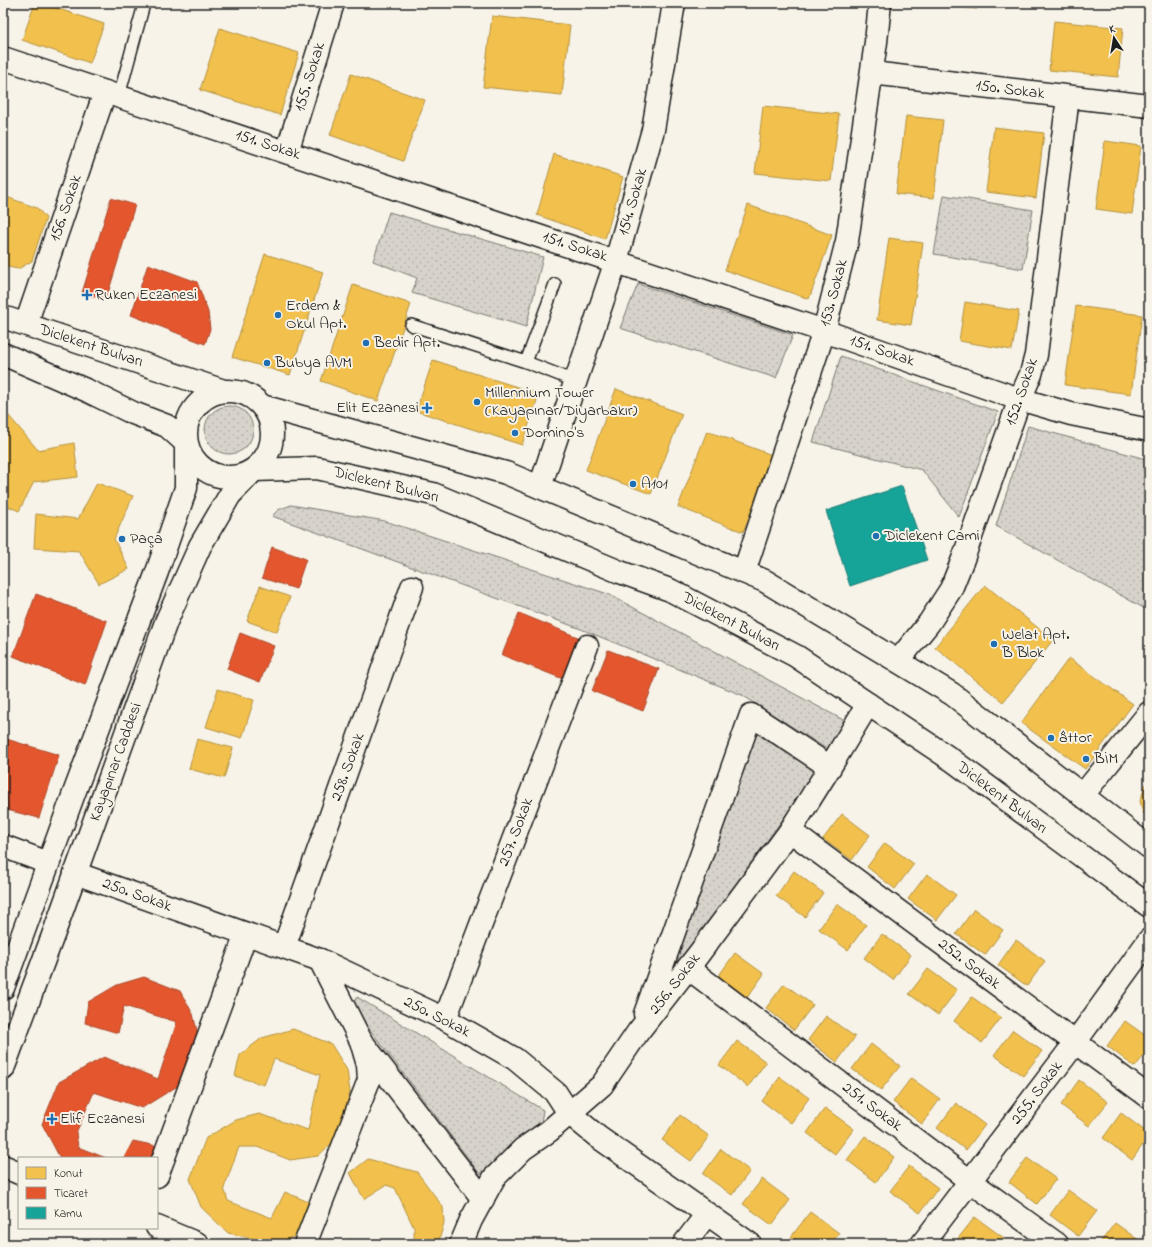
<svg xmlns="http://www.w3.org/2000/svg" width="1152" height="1247" font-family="'Indie Flower',sans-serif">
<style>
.grass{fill:url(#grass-dots);stroke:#7a7874}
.homes{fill:#f2c14e;stroke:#b2903f}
.shops{fill:#e4572e;stroke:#a84529}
.public{fill:#17a398;stroke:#187a73}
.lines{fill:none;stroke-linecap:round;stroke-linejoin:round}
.service-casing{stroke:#1c1c1c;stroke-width:14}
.minor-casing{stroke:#1c1c1c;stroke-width:25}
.secondary-casing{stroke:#1c1c1c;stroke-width:25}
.primary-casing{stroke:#1c1c1c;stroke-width:25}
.service{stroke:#f7f3e8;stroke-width:11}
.minor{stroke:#f7f3e8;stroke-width:22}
.secondary{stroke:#f7f3e8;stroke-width:22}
.primary{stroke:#f7f3e8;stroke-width:22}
.poi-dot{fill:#1f6fb2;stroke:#f7f3e8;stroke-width:1.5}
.labels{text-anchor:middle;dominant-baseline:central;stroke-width:4;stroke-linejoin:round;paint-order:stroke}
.street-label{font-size:16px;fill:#1c1c1c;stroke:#f7f3e8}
.poi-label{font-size:16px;fill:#1c1c1c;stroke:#f7f3e8;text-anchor:start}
</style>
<defs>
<pattern id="grass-dots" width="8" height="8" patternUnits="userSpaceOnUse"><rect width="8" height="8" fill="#d7d3cb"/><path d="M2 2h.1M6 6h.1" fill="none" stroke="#b8b5ae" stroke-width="1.8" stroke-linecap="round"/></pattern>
</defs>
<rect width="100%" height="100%" fill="#f7f3e8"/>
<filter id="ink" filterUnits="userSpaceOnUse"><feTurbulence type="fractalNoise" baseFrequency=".025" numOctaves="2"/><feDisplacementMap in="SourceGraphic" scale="8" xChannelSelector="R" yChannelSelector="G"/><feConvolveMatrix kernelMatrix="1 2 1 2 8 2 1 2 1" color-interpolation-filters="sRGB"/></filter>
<g filter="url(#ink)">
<g class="grass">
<polygon points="944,195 1033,210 1023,269 934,254"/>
<polygon points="389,212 543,257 526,327 412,293 417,278 373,261"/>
<polygon points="638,284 793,335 776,378 620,328"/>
<polygon points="841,356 998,412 959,517 922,470 813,442"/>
<circle cx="229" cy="430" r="24"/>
<polygon points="1028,426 1149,460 1149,611 996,526"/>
<polygon points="291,505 385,521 608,594 847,722 830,751 742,695 581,629 272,516 278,510"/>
<polygon points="756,726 820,768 673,970 668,968"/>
<polygon points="357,997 543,1110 541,1123 480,1174 352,1006"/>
</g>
<g class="homes">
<polygon points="35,3 41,3 104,24 90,63 22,40"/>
<polygon points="926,3 977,3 977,9 926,4"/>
<polygon points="492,16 570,25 562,95 483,87"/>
<polygon points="1054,21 1123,28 1118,77 1049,70"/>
<polygon points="220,28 299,53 280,115 200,90"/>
<polygon points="351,74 425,100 403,161 330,135"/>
<polygon points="763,106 839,114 831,181 755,173"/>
<polygon points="906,116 943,120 934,198 896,194"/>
<polygon points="994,127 1044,133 1036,198 986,192"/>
<polygon points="1105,141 1141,146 1132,214 1096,209"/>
<polygon points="554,154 623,177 605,239 537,215"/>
<polygon points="4,196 37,208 46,218 32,261 18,269 3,266 3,197"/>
<polygon points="748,205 832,235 809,299 725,270"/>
<polygon points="889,238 923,243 911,325 877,320"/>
<polygon points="265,254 323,272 290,375 232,357"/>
<polygon points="353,285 411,304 378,401 321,381"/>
<polygon points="965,302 1019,311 1012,350 959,341"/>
<polygon points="1076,306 1142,315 1131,394 1065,385"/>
<polygon points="433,360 539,394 522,445 416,411"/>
<polygon points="616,389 682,414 651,494 586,470"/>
<polygon points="3,409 38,450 74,443 78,477 34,482 19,511 3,504 3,472 7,466 3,460"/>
<polygon points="707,431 772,455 743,532 678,507"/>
<polygon points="97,483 133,496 114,539 129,569 99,584 79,551 34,548 36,514 78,519"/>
<polygon points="985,585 1053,640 1003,702 935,647"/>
<polygon points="260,586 290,597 277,632 247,621"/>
<polygon points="1069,658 1133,704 1085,769 1021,723"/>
<polygon points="218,689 254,700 242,738 206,727"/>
<polygon points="197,739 233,748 224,778 189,769"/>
<polygon points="1146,784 1149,785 1149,817 1143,813 1140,801"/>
<polygon points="842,814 870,835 852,860 823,839"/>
<polygon points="885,843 914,864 895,889 867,867"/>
<polygon points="794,871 823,893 805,917 776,896"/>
<polygon points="927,874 956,895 937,920 908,899"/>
<polygon points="837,904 866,925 848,950 819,929"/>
<polygon points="974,909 1003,930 985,955 956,934"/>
<polygon points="882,934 911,955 893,980 864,958"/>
<polygon points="1016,940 1045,961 1027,986 998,965"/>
<polygon points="735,953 764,974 746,999 717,978"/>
<polygon points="928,969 957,990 938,1015 909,994"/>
<polygon points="784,984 813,1005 794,1030 766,1008"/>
<polygon points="972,997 1001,1018 982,1043 954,1021"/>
<polygon points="826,1016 855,1037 837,1062 808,1040"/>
<polygon points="1125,1021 1149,1038 1149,1049 1135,1067 1107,1046"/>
<polygon points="293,1029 331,1044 347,1070 350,1092 338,1137 318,1156 290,1160 257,1147 239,1147 224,1188 228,1201 272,1218 285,1192 311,1203 297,1235 279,1244 276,1244 228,1233 201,1207 190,1179 206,1138 236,1120 259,1114 308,1130 320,1075 274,1059 264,1085 235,1076 240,1055 262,1038"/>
<polygon points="1013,1030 1042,1051 1023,1076 994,1055"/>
<polygon points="737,1041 766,1062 748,1087 719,1065"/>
<polygon points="871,1044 900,1066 881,1090 852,1069"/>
<polygon points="780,1077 809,1098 791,1123 762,1101"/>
<polygon points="911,1078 940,1099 922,1124 893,1102"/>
<polygon points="1079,1080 1108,1102 1089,1126 1061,1105"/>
<polygon points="956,1103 985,1125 966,1150 937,1128"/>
<polygon points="825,1108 854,1129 835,1154 807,1133"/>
<polygon points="1121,1113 1149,1134 1149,1136 1132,1160 1103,1138"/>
<polygon points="680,1115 709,1136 691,1161 662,1140"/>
<polygon points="865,1136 894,1157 876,1182 847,1160"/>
<polygon points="721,1149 750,1171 732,1195 703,1174"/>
<polygon points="1027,1158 1056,1179 1037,1204 1009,1182"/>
<polygon points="368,1159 417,1172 443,1207 444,1223 438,1244 402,1244 414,1239 414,1228 395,1188 386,1185 364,1199 350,1173"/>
<polygon points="909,1166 938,1188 920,1213 890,1191"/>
<polygon points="762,1179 790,1200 772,1225 743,1204"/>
<polygon points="1068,1190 1097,1211 1078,1236 1050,1215"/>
<polygon points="810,1212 839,1233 831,1244 802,1244 791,1237"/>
<polygon points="975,1217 1004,1238 999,1244 960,1244 956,1241"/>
<polygon points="1115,1223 1144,1244 1099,1244"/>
<polygon points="352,1239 356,1244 342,1244"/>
</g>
<g class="shops">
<polygon points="111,198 135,205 106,300 82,293"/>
<polygon points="148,264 197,282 208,312 210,329 205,344 131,315"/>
<polygon points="272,547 306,559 296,589 262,578"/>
<polygon points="36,594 107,621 85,685 13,656"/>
<polygon points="519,613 580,638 563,679 502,655"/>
<polygon points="240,633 274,646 260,682 227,669"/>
<polygon points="608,650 659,669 643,711 592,691"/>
<polygon points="3,738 59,755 39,818 3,809"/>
<polygon points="144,977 180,991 193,1014 198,1035 184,1082 142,1108 94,1092 76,1133 78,1147 106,1158 60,1158 42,1124 59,1082 104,1057 158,1079 177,1022 124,1006 118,1033 85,1023 88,1002 117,985"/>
<polygon points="133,1141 157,1146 153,1158 124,1158"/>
</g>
<polygon class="public" points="902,486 927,560 850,586 826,511"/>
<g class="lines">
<defs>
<g id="service">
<polyline points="119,96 143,8"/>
<polyline points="411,325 526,362 575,381"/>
<polyline points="526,362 555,284"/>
</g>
<g id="minor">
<polyline points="3,58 824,331 1016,398 1071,414 1149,430"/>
<polyline points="872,73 1149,106"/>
<polyline points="287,152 333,3"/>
<polyline points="26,324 105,92"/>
<polyline points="540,487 616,261 653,130 674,3"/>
<polyline points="744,572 824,331 847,241 876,42 880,3"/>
<polyline points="898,661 929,623 951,589 963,559 1020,399 1031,374 1036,355 1068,97"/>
<polyline points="1082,796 1149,713"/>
<polyline points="790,831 1149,1097"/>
<polyline points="3,846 48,863"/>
<polyline points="75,873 320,960 445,1019 515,1059 556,1093 569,1113 598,1137 750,1244"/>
<polyline points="284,947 412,587"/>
<polyline points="688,968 970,1181 1057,1244"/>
<polyline points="645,1014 751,715 830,767"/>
<polyline points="445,1019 587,646"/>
<polyline points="365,1046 483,1199"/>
<polyline points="3,1166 19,1173"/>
<polyline points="157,1176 246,934"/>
<polyline points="157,1227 198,1244"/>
<polyline points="305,1244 369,1080 368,1065 361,1041 320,960"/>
<polyline points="461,1244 471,1220 494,1178 523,1149 549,1131 602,1085 638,1032 698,955 790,831 830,767 868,704"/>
<polyline points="684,1244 707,1214"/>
<polyline points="922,1244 1066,1055 1149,940"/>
</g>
<g id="secondary">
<polyline points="3,988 73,796 157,572 186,488 186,443"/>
<polyline points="3,1069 55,930 166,622 200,546 230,495 254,470"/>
</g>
<g id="primary">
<polyline points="3,317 224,391"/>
<polyline points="3,354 88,391 133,413 167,426 186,443"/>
<circle cx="229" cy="434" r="43"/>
<polyline points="262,406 506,473 765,581 952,694 1149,847"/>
<polyline points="254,470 317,468 433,494 620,572 670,590 796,656 952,760 1149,906"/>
</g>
</defs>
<use href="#service" class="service-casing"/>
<use href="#minor" class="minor-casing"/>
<use href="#secondary" class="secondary-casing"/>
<use href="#primary" class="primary-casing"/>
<use href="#service" class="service"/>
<use href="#minor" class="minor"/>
<use href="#secondary" class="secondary"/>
<use href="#primary" class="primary"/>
</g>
</g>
<g class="poi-dot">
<path d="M85 289h4v4h4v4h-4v4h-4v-4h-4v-4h4z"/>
<circle cx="278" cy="315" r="4"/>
<circle cx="366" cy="343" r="4"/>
<circle cx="267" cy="363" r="4"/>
<circle cx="477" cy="402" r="4"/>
<path d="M425 402h4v4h4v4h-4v4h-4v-4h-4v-4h4z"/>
<circle cx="515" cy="433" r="4"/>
<circle cx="633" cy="484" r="4"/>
<circle cx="876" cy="536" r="4"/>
<circle cx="122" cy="539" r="4"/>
<circle cx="994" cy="644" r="4"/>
<circle cx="1051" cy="738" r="4"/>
<circle cx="1086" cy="759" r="4"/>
<path d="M50 1113h4v4h4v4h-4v4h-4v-4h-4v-4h4z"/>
</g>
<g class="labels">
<g class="street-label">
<text transform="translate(310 77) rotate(-73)">155. Sokak</text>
<text transform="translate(1010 90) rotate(7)">150. Sokak</text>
<text transform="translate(268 145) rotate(18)">151. Sokak</text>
<text transform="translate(633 202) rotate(-74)">154. Sokak</text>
<text transform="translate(66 208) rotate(-71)">156. Sokak</text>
<text transform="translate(575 247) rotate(18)">151. Sokak</text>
<text transform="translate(834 293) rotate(-75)">153. Sokak</text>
<text transform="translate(91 346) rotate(18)">Diclekent Bulvarı</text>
<text transform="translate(882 351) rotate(19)">151. Sokak</text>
<text transform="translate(1022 392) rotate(-71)">152. Sokak</text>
<text transform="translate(386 485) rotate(14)">Diclekent Bulvarı</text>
<text transform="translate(731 622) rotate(28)">Diclekent Bulvarı</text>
<text transform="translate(116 762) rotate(-70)">Kayapınar Caddesi</text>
<text transform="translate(348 767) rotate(-70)">258. Sokak</text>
<text transform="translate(1002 798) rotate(37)">Diclekent Bulvarı</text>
<text transform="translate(516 832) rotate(-69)">257. Sokak</text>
<text transform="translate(137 895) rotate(20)">250. Sokak</text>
<text transform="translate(969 964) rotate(37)">252. Sokak</text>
<text transform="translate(675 984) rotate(-52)">256. Sokak</text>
<text transform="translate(437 1017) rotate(27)">250. Sokak</text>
<text transform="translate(1037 1093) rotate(-53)">255. Sokak</text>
<text transform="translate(872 1107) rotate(37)">251. Sokak</text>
</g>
<g class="poi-label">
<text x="95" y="295">Ruken Eczanesi</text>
<text x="286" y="306">Erdem &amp;<tspan x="286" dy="18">Okul Apt.</tspan></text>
<text x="374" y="343">Bedir Apt.</text>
<text x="275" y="363">Bubya AVM</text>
<text x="485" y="393">Millennium Tower<tspan x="485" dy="18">(Kayapınar/Diyarbakır)</tspan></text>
<text x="419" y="408" text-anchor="end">Elit Eczanesi</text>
<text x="523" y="433">Domino's</text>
<text x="641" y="484">A101</text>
<text x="884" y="536">Diclekent Cami</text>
<text x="130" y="539">Paça</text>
<text x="1002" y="635">Welat Apt.<tspan x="1002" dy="18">B Blok</tspan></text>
<text x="1059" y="738">âttor</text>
<text x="1094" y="759">BİM</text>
<text x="60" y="1119">Elif Eczanesi</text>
</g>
</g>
<rect width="1152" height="1247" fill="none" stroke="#f7f3e8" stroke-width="16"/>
<rect x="8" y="8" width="1136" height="1231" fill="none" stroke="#1c1c1c" stroke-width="1.5" filter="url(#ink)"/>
<rect x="18" y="1157" width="140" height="72" fill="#f7f3e8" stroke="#9f9d96"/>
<rect x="26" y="1167" width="20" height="12" fill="#f2c14e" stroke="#9f9d96"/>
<text x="54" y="1177" font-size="12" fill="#1c1c1c">Konut</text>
<rect x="26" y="1187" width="20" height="12" fill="#e4572e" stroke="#9f9d96"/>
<text x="54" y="1197" font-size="12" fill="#1c1c1c">Ticaret</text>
<rect x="26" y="1207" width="20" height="12" fill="#17a398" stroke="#9f9d96"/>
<text x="54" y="1217" font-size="12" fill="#1c1c1c">Kamu</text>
<g transform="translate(1114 38) rotate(348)" stroke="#f7f3e8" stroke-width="3" paint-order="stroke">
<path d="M0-3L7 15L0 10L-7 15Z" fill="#1c1c1c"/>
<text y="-6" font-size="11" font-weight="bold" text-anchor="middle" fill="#1c1c1c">K</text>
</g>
</svg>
